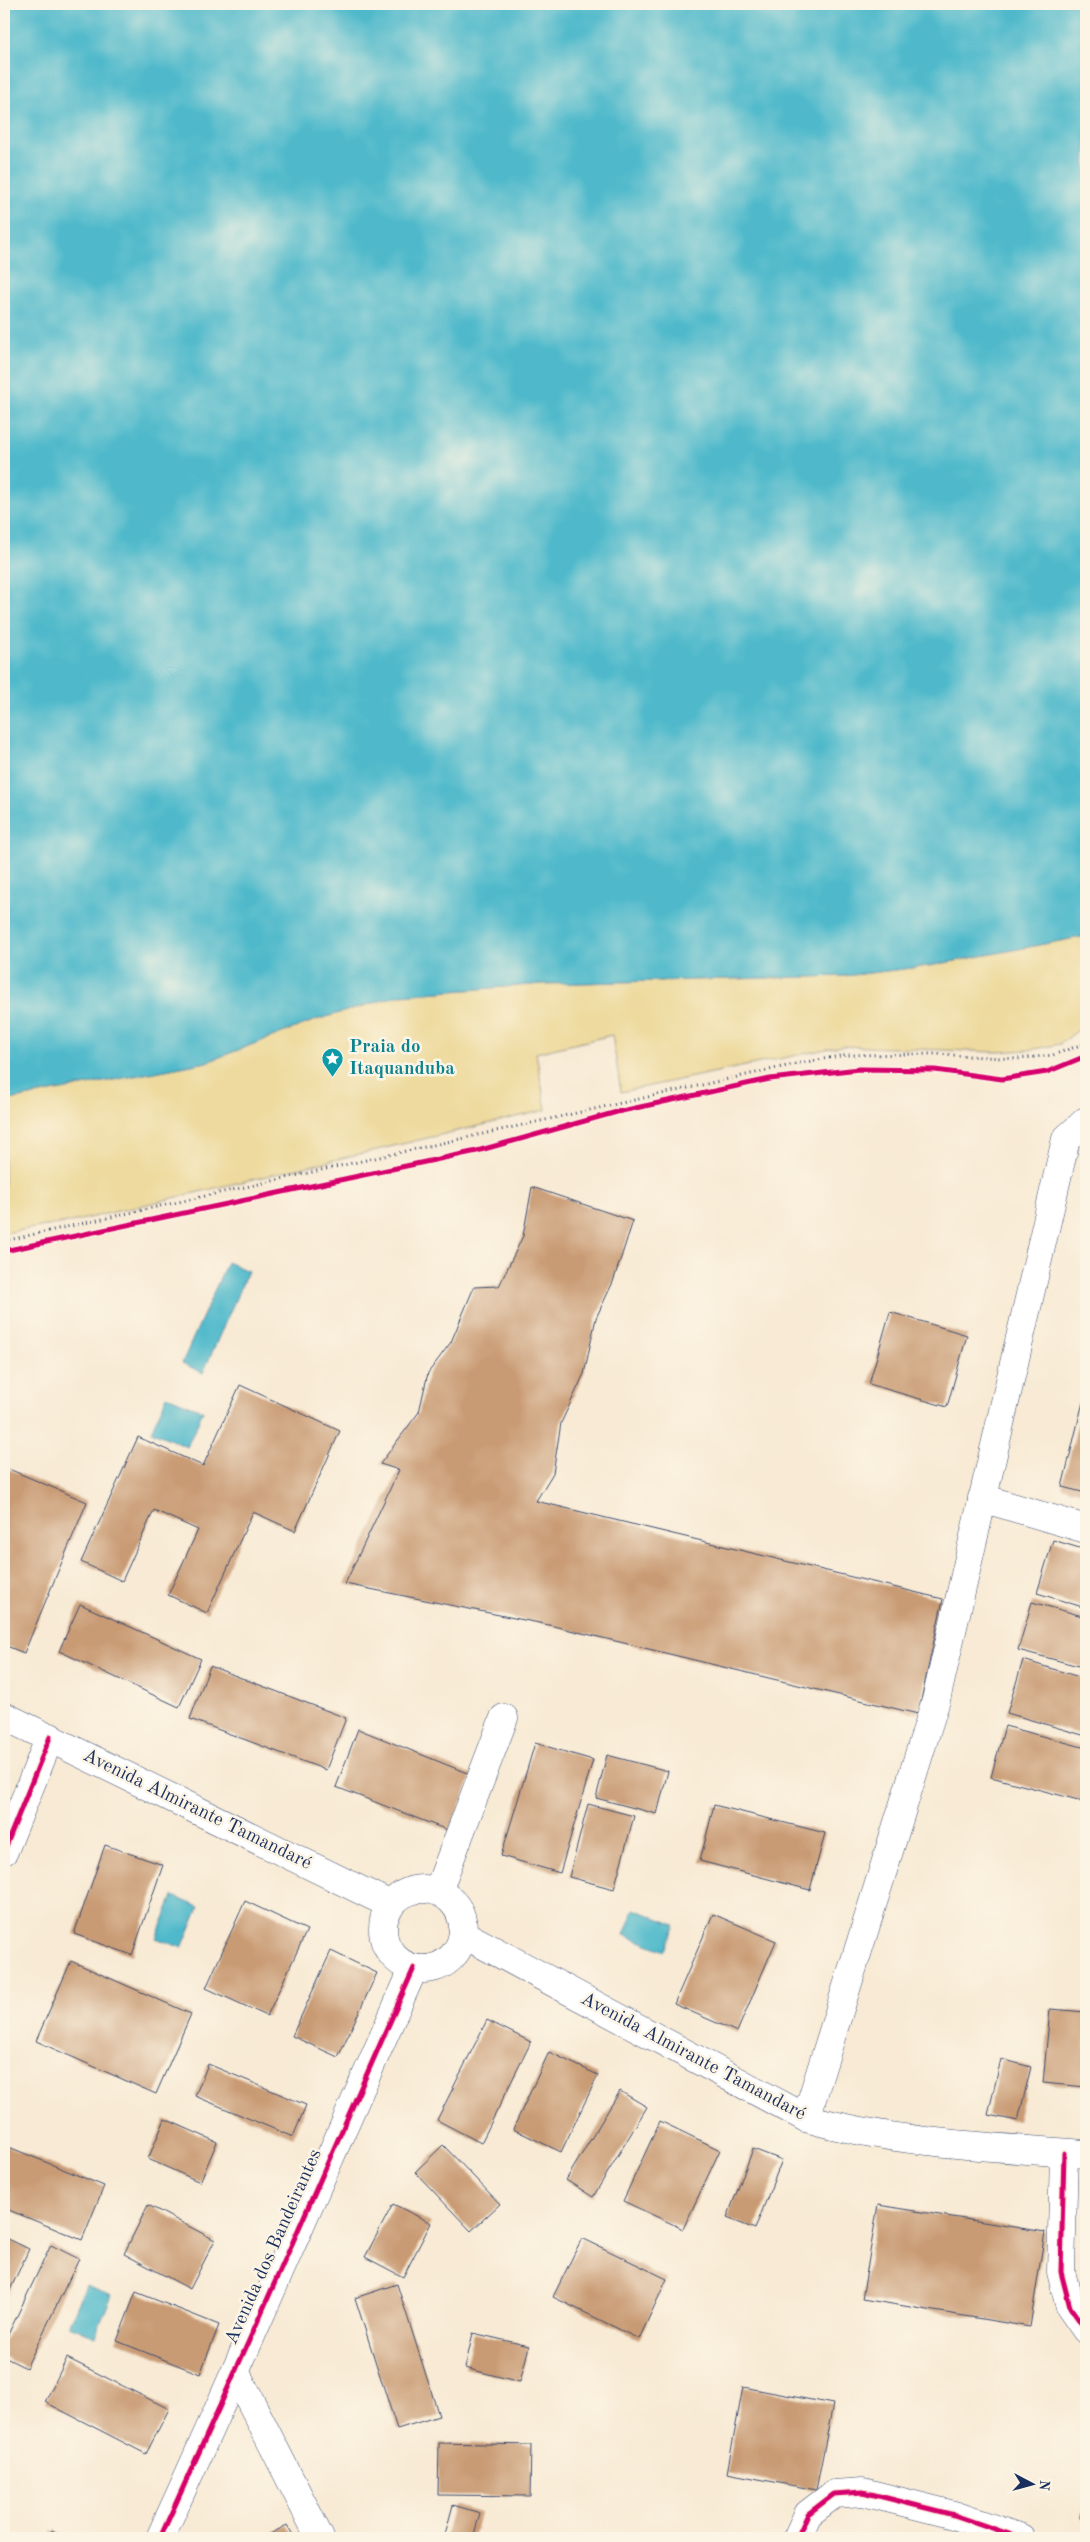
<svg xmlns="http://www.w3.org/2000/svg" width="1090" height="2542" font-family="'Old Standard TT',serif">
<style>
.sand{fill:#eeda9e;stroke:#84847e}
.water{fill:#4fb9cb;stroke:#357494}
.building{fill:#c99b74}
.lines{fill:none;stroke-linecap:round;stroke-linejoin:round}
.minor-casing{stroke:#3c4b70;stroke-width:29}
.major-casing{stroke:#3c4b70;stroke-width:29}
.path{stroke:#3c4b70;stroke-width:3;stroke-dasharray:1 4;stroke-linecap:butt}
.minor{stroke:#fff;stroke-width:28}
.major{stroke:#fff;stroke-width:28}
.cycleway-casing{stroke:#fcf5e5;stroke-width:8}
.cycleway{stroke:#d6006c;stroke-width:5}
.labels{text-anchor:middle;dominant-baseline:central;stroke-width:5;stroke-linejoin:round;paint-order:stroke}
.culture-label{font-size:19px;font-weight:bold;fill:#0d838f;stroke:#fcf5e5;text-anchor:start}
.street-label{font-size:19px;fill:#1b2f5e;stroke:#fcf5e5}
</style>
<rect width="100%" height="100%" fill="#fcf5e5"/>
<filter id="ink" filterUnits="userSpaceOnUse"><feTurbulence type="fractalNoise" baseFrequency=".02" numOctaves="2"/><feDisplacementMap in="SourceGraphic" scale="10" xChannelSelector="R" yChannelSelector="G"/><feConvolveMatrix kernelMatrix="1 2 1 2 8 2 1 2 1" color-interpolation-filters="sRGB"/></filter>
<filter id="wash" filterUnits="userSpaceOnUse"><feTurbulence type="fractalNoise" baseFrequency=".0096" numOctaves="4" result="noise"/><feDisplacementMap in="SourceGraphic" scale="20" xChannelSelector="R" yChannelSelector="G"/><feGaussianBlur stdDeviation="1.12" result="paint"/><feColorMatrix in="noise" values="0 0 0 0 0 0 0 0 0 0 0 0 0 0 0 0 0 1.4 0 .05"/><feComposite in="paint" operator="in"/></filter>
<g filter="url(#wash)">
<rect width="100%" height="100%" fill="#f8ead4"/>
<polygon class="sand" points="1086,936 1086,1024 1060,1044 1029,1050 996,1052 841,1046 621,1092 612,1035 536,1053 546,1110 76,1221 4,1233 4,1101 207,1062 316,1020 400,995 543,984 844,976 929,966"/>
<g class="water">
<polygon points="4,4 1086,4 1086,936 929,966 844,976 543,984 400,995 316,1020 207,1062 4,1101"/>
<polygon points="227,1262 248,1271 203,1373 182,1363"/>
<polygon points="167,1396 203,1411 187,1447 151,1431"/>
<polygon points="173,1896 199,1907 182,1948 156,1938"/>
<polygon points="634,1909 675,1925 665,1951 624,1935"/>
<polygon points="86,2285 112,2295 95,2336 69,2326"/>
</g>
<g id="blocks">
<g class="building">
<polygon points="532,1187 633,1221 613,1282 596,1318 584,1374 561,1423 553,1473 536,1501 943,1599 918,1714 549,1625 345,1584 399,1470 380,1464 419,1412 428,1373 451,1342 474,1287 499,1286 523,1236"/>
<polygon points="890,1312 967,1335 947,1407 869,1384"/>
<polygon points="240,1385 340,1431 295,1531 253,1512 207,1613 168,1595 198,1530 154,1510 122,1581 81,1562 138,1437 203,1466"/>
<polygon points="1083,1402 1086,1403 1086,1493 1062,1487"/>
<polygon points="4,1467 87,1502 24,1653 4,1645"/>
<polygon points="1053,1540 1086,1550 1086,1608 1037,1593"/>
<polygon points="1032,1602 1086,1617 1086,1668 1018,1650"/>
<polygon points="80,1604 201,1659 179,1707 59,1651"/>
<polygon points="1023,1660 1086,1679 1086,1736 1007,1713"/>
<polygon points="210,1666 346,1718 326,1770 190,1719"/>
<polygon points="1005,1726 1086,1748 1086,1802 991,1777"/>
<polygon points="358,1729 472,1775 450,1831 336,1787"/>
<polygon points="535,1743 593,1760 560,1873 501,1856"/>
<polygon points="607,1755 668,1771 657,1814 596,1798"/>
<polygon points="588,1804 634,1816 614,1889 569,1877"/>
<polygon points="714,1805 825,1833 810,1890 700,1861"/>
<polygon points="105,1845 163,1865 132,1955 74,1934"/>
<polygon points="245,1901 307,1930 267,2016 206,1988"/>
<polygon points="713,1914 776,1941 737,2032 674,2004"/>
<polygon points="331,1951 377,1973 338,2057 292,2036"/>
<polygon points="71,1961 191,2014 156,2094 36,2041"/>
<polygon points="1050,2009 1086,2012 1086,2087 1043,2083"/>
<polygon points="487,2020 531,2042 481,2143 437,2120"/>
<polygon points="549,2052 598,2075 561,2152 513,2129"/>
<polygon points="1001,2059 1031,2067 1018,2121 988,2115"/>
<polygon points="208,2064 306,2105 293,2137 195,2096"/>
<polygon points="620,2091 647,2107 593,2197 566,2180"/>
<polygon points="165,2119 217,2142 200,2182 148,2159"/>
<polygon points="660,2121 720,2150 683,2229 623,2201"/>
<polygon points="4,2145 104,2186 82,2240 4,2208"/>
<polygon points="443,2145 500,2204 471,2231 415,2172"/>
<polygon points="753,2149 782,2160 755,2229 727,2218"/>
<polygon points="393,2204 431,2223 403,2277 365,2257"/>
<polygon points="148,2205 215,2240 190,2289 124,2254"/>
<polygon points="878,2205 1045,2232 1030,2327 862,2299"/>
<polygon points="4,2237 29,2249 4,2303"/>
<polygon points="582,2238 667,2279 639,2339 553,2297"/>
<polygon points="51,2245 79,2259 26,2368 4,2357 4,2343"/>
<polygon points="397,2284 439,2416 397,2429 355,2298"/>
<polygon points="136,2292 219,2325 200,2374 117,2341"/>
<polygon points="473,2333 529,2346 520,2382 465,2368"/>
<polygon points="67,2358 169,2409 146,2454 45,2402"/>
<polygon points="743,2387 833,2404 816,2490 727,2473"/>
<polygon points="439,2443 531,2445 530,2496 438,2495"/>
<polygon points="1086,2500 1086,2520 1081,2518"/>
<polygon points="453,2505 480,2513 473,2538 444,2538"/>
<polygon points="287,2525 295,2538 263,2538"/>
<polygon points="52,2530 67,2538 48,2538"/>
</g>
</g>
</g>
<g filter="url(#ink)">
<use href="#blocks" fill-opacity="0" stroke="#3c4b70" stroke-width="1"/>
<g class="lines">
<defs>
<g id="minor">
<polyline points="982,1498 1086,1529"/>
<polyline points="4,1851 50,1737"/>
<polyline points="438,1891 504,1718"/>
<polyline points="806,2118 936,1700 1066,1139 1086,1121"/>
<polyline points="1064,2153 1061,2272 1070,2307 1086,2330"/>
<polyline points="236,2373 320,2538"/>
<path d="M160 2538C247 2349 329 2158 414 1968"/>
<polyline points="797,2538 808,2514 834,2494 863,2492 954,2515 1021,2538"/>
</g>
<g id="major">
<polyline points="4,1716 391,1905"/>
<circle cx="423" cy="1929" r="40"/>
<path d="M463 1934 806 2118C897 2144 993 2147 1086 2154"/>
</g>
</defs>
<use href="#minor" class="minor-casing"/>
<use href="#major" class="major-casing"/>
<polyline class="path" points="4,1241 800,1063 846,1055 936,1054 1017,1059 1053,1055 1086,1043"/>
<use href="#minor" class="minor"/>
<use href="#major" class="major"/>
<defs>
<g id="cycleway">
<polyline points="4,1251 477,1151 617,1112 770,1079 859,1069 935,1070 1002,1079 1047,1072 1086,1056"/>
<polyline points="4,1851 50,1737"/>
<polyline points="1064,2153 1061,2272 1070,2307 1086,2330"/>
<path d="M160 2538C247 2349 329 2158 414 1968"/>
<polyline points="797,2538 808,2514 834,2494 863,2492 954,2515 1021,2538"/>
</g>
</defs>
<use href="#cycleway" class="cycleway-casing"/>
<use href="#cycleway" class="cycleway"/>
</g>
</g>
<defs>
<symbol id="sight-pin" viewBox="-11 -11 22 30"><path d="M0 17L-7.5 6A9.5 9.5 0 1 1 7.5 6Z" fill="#0f9aa8" stroke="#fcf5e5"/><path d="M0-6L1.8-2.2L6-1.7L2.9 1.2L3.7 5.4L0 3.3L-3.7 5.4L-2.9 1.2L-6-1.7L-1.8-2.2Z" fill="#fff"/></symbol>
</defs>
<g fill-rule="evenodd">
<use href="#sight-pin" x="320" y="1046" width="25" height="34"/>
</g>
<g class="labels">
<g class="culture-label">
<text x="349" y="1047">Praia do<tspan x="349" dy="22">Itaquanduba</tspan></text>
</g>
<g class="street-label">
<text transform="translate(197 1810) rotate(26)">Avenida Almirante Tamandaré</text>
<text transform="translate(693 2057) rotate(28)">Avenida Almirante Tamandaré</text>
<text transform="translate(274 2247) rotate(-66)">Avenida dos Bandeirantes</text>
</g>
</g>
<rect width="1090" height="2542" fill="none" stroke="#fcf5e5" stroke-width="20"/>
<g transform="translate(1032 2484) rotate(96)" stroke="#fcf5e5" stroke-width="4" paint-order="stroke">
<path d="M0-4L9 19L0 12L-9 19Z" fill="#1b2f5e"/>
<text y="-8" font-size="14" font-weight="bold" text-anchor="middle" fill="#1b2f5e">N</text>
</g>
</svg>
